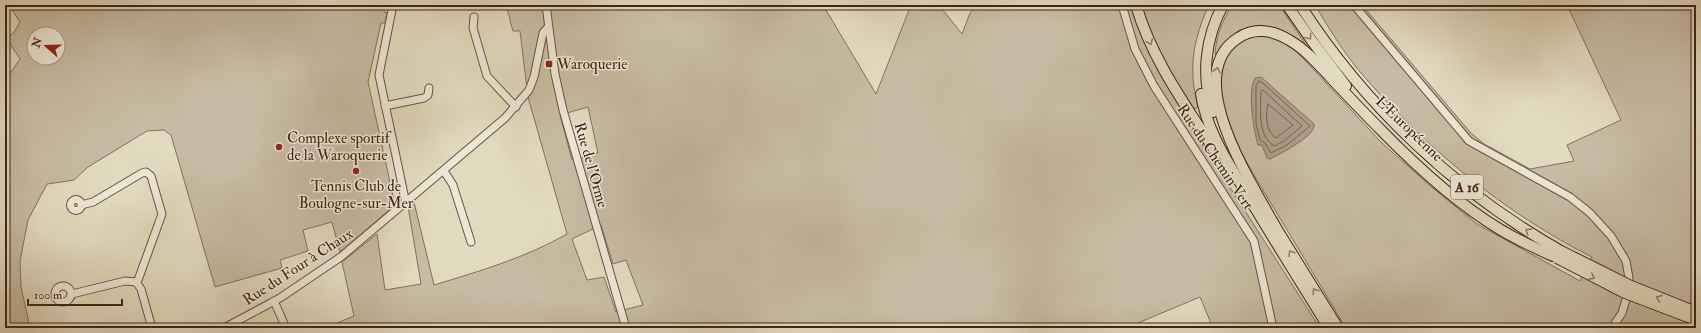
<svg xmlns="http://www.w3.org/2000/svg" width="1701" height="333" font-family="'IM FELL Double Pica',serif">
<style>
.green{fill:#c7bba3;stroke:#846f5e;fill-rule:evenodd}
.water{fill:#ab9c86;stroke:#816c5a}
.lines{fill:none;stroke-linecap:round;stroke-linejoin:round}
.shore{stroke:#76604f;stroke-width:1}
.minor-casing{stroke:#695142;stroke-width:9}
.highway-casing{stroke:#412318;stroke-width:12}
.minor{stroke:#ece7d5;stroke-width:7}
.highway{stroke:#e2dabf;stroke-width:10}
.highway-bridge-casing{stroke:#412318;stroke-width:12;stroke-linecap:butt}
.highway-bridge{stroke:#e2dabf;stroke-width:10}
.oneway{stroke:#927e6c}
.poi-dot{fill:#8f2418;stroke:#ece7d5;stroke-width:1.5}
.labels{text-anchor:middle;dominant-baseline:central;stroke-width:3;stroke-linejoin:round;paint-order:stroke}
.shield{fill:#ece7d5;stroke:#745e51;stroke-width:1}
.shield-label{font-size:14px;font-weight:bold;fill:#412318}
.poi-label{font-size:15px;fill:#412318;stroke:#ece7d5;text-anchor:start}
.street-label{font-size:15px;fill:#412318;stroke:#ece7d5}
</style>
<rect width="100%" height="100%" fill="#e2dabf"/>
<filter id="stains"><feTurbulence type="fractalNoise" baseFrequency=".005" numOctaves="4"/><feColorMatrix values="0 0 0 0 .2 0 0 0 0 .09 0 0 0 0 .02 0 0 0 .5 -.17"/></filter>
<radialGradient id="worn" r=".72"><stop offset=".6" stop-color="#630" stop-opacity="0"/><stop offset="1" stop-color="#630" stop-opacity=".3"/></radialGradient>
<g class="green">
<path d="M9 5H384V12L387 13 385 23H381L368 82 395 205 340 252 332 222 303 230 308 251 280 260 282 268 215 287 171 135 164 130 147 131 88 167 74 180 47 184 28 220 20 261 21 287 30 328H5V81L20 59 7 39 14 32 20 22ZM34 34H58V58H34Z"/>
<path d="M506 5H823L876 94 911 5H939L962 34 970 13 976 5H1209C1199 26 1191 52 1193 76 1193 86 1196 97 1198 107L1183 114 1320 328H1213L1200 297 1138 323 1139 328H338L337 323 354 316 342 262 377 234 385 290 421 284 408 206 414 202 434 285C480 271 525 258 567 234L528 97 520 31H513ZM588 107 598 153 572 160 560 115ZM601 225 613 264 626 260 643 305 616 312 604 277 587 280 572 239Z"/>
<path d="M1232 5H1279L1306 45 1298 53 1382 143 1429 185 1477 224 1580 281 1592 257C1506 214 1423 146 1361 73 1343 52 1329 28 1315 5H1362L1470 132 1484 144 1530 169 1574 161 1567 145 1621 120 1567 5H1696V328H1346C1321 287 1297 246 1272 205 1255 176 1234 145 1225 113 1221 97 1219 80 1224 64L1215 54C1216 36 1222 21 1232 5Z"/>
</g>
<path class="water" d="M1261 77 1314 124V127C1310 139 1281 153 1270 159L1267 158 1262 145H1258C1254 131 1247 92 1255 78Z"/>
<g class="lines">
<g class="shore">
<polygon points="1259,81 1264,84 1310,126 1287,145 1271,153 1265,143 1260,140 1256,124 1256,86"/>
<path d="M1263 90 1302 126 1284 141 1274 146C1257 135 1261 110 1261 92Z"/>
<path d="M1268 104 1293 125 1276 138C1266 132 1265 115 1268 104Z"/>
</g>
<defs>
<g id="minor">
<polyline points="393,5 379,75 406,204"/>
<polyline points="423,5 428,5"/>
<polyline points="546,5 555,74 563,110 626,328"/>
<polyline points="1122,5 1135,49 1154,86 1254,241 1273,328"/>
<polyline points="1354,5 1469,141 1570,197 1590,213 1611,236 1626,261 1629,278 1627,296 1622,313 1612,328"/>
<polyline points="474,17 473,28 487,76 516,107"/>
<polyline points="385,106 424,98 428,95 429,88"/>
<polyline points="444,171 453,185 471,242"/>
<circle cx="76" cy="205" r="5.5"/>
<polyline points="81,205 93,202 142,173 146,172 151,176 162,214 137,283"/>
<circle cx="63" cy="294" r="8"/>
<polyline points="72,294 125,281 136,282 141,289 152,328"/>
<polyline points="274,301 286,328"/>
<polyline points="224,328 280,298 342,256 505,118 529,90 534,77 543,33 548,27"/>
</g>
<g id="highway">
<path d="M1136 5C1152 60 1186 106 1217 154"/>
<polyline points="1287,5 1312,41 1346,86"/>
<path d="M1300 5C1365 106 1456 192 1561 251"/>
<path d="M1201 94C1207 132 1229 164 1248 196 1274 240 1302 284 1329 328"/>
<path d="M1213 112C1201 77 1205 38 1223 5"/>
<polyline points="1273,223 1338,328"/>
<path d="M1276 228C1254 186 1179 76 1238 38 1254 27 1273 30 1289 40 1305 49 1318 64 1330 77 1347 95 1364 113 1381 130 1417 167 1456 203 1501 230 1518 240 1535 248 1553 256"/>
</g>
</defs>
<use href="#minor" class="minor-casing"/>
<use href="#highway" class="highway-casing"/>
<use href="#minor" class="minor"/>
<use href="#highway" class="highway"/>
<defs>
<g id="highway-bridge">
<polyline points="1561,251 1631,286 1696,312"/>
<polyline points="1557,258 1625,293 1696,320"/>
</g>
</defs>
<use href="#highway-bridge" class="highway-bridge-casing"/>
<use href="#highway-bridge" class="highway-bridge"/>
</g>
<defs><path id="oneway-chevron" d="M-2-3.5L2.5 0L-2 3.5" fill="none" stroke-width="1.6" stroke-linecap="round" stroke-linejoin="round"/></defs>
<g class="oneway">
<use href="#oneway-chevron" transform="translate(1309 37) rotate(54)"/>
<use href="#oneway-chevron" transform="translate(1150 42) rotate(66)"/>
<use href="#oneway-chevron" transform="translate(1217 70) rotate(-78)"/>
<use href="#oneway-chevron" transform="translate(1528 231) rotate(-147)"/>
<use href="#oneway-chevron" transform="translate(1291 253) rotate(-122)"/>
<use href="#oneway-chevron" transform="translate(1592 277) rotate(27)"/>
<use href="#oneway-chevron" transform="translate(1315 291) rotate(-122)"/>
<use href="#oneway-chevron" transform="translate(1659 298) rotate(-158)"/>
</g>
<g class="poi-dot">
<rect x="545" y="60" width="8" height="8" rx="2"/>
<circle cx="279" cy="147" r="4"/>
<circle cx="356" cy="171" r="4"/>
</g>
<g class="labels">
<rect class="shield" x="1451" y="175" width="32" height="24" rx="3"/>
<g class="shield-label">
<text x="1467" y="187">A 16</text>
</g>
<g class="poi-label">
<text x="557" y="64">Waroquerie</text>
<text x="287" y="138">Complexe sportif<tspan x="287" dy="17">de la Waroquerie</tspan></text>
<text x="356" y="186" text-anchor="middle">Tennis Club de<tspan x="356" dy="17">Boulogne-sur-Mer</tspan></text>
</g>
<g class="street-label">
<text transform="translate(1409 129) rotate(44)">L'Européenne</text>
<text transform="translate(1215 157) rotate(56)">Rue du Chemin Vert</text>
<text transform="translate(591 165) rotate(74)">Rue de l'Orme</text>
<text transform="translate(298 267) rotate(-33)">Rue du Four à Chaux</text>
</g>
</g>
<rect width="1701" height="333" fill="none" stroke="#e2dabf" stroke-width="20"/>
<rect x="6" y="6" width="1689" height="321" fill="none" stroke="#412318" stroke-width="2"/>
<rect x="10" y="10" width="1681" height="313" fill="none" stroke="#412318"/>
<g transform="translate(46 46) rotate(290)"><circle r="19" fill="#ece7d5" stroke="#a89989"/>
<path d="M0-3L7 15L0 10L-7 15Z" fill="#8f2418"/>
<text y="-6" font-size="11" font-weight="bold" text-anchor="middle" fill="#412318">N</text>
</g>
<path d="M28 299v6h94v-6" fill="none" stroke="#412318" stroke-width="2"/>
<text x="34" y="299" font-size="12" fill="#412318" stroke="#ece7d5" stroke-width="3" paint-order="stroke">100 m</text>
<rect width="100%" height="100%" filter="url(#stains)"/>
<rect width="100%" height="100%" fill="url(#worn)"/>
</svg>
